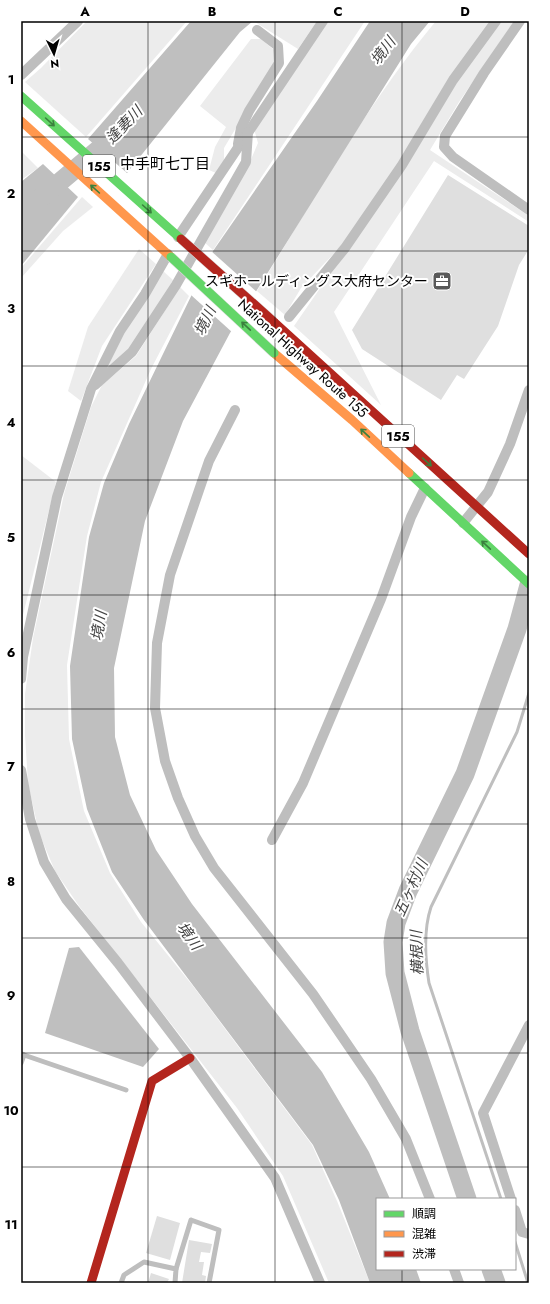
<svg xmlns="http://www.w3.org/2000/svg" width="550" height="1304" font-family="Jost,'Noto Sans JP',sans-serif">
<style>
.green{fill:#ececec}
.water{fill:#bfbfbf}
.pier{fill:#fff}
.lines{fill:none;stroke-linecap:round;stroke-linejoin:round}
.stream{stroke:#bfbfbf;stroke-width:3}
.river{stroke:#bfbfbf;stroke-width:19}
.building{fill:#dfdfdf}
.lane{stroke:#bebebe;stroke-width:5}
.street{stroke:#bebebe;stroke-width:10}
.fast{stroke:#63d668;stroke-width:9}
.slow{stroke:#ff974d;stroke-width:9}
.jam{stroke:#b3261e;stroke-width:9}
.fast-bridge-casing{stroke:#dbdbdb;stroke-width:10;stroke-linecap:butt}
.jam-bridge-casing{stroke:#dbdbdb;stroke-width:10;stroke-linecap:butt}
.fast-bridge{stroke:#63d668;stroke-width:9}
.jam-bridge{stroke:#b3261e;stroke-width:9}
.oneway{stroke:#3b803e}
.grid{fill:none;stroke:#000;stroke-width:1;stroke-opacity:0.55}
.labels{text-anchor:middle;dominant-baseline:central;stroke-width:4;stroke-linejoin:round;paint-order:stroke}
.shield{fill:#fff;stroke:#4c4c4c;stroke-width:1}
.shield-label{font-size:13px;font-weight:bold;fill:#000}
.poi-label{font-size:14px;fill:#000;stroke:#fff;text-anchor:end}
.street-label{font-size:14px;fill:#000;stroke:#fff}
.water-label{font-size:15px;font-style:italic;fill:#444;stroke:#fff}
.neighbourhood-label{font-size:15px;fill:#000;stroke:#fff}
.neatline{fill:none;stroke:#000;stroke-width:1.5}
.grid-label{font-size:13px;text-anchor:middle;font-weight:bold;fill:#000}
</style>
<rect width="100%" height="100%" fill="#fff"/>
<g class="green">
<polygon points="87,21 187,21 86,137 25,82 41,68"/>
<polygon points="257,21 317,21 298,49 255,22"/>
<polygon points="328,21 365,21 213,250 204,242 249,164 258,143 254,129"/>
<path d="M436 21H493L399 164 343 244 301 288 285 315 257 291C314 200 367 104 436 21Z"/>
<polygon points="499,21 514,21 459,102 430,150 529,216 529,222 434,161 334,312 381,405 294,326 403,168 455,81"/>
<polygon points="251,39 261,39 274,50 274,64 224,148 224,160 216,173 209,170 215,147 226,127 200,106"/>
<polygon points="21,151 38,168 21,180"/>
<polygon points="82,197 93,207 63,231 21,278 21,268"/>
<polygon points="139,249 156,264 102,346 81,401 68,391 88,327"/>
<polygon points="163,271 174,281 129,349 106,369 123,330"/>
<polygon points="180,287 189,296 151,369 101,482 87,536 67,665 69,739 84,811 110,873 141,922 193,986 312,1145 337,1201 370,1283 329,1283 283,1176 237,1108 79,906 55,871 39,833 28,783 25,735 25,694 33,638 64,494 91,407 102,385 136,356"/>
<polygon points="21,455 56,482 21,623"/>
</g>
<g class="water">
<polygon points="191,21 253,21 240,32 127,173 88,139"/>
<polygon points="370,21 430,21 411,44 230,333 183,421 145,521 114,668 115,737 130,795 156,850 192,904 322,1072 369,1152 390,1199 377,1199 377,1269 416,1269 421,1283 370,1283 339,1200 313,1145 144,920 112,872 87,809 72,739 70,666 89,537 104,483 129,424 213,251 317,101"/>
<polygon points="43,164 78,197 21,266 21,182"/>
<polygon points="79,947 159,1049 143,1067 45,1033 69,948"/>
</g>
<polygon class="pier" points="211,251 258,293 233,333 191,295"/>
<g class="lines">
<g class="stream">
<path d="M501 1199 429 983C425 958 423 931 431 907L517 732 529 693"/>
<polyline points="515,1242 528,1283"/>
</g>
<g class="river">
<polyline points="21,220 42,197 118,133"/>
<polyline points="467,1199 410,1031 395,973 393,942 396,923 408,891 465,774 517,629 529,585"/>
<polyline points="491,1269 496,1283"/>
</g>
</g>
<g class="building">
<polygon points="448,175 529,226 529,249 519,265 498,326 464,379 457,375 441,400 362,349 352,330"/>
<polygon points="157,1216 180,1223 170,1260 146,1253"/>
<polygon points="189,1240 212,1244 210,1253 201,1252 199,1262 204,1262 202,1275 206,1276 205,1283 182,1283"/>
<polygon points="151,1273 169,1279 167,1283 148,1283"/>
</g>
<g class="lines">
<g class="lane">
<polyline points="24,1055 126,1090"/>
<polyline points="21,1063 24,1055 22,1054"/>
<polyline points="176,1269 191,1220 219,1230 209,1283"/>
<polyline points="121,1283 124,1275 144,1262 176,1269 175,1283"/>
</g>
<g class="street">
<polyline points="520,21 484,73 445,136 444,147 453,157 529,210"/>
<polyline points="21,75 78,21"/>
<polyline points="238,144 241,128 249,111 279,63 278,46 257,30"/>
<polyline points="178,237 323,21"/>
<polyline points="289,317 345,248 402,165 453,80 496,21"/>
<polyline points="95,385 132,352 176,285 246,162 248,132"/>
<polyline points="235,410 209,461 170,575 157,643 155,708 165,761 178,798 195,836 214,868 313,994 371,1079 406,1139 430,1199"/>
<polyline points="463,523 488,492 510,444 529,390"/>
<polyline points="21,679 23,657 57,497 91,389 120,331 145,294 168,254"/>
<polyline points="21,770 30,819 44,862 66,899 118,963 190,1058 275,1178 320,1283"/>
<polyline points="272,840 303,783 381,599 411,517 425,488"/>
<polyline points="511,1199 483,1113 529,1025"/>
<polyline points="515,1210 522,1232 529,1234"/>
<polyline points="454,1269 459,1283"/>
</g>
<g class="fast">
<polyline points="21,96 181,239"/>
<polyline points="409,473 529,584"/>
</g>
<g class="slow">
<polyline points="21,121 171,257"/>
<polyline points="274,353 352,420 409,473"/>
</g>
<g class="jam">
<polyline points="274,322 529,554"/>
<polyline points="91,1283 152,1081 190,1058"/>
</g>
<defs>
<polyline id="fast-bridge" points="171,257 274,353"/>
<polyline id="jam-bridge" points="181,239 274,322"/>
</defs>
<use href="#fast-bridge" class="fast-bridge-casing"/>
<use href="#jam-bridge" class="jam-bridge-casing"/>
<use href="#fast-bridge" class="fast-bridge"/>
<use href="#jam-bridge" class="jam-bridge"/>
</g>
<defs><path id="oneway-shaft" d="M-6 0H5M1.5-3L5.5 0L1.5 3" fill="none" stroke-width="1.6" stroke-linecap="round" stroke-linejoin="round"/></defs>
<g class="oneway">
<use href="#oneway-shaft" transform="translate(50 122) rotate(42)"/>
<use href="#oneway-shaft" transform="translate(95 189) rotate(-138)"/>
<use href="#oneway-shaft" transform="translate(147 209) rotate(42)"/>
<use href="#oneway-shaft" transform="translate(246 326) rotate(-137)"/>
<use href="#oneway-shaft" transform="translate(365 433) rotate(-137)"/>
<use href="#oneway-shaft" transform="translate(427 462) rotate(42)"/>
<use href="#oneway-shaft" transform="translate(486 545) rotate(-137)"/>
</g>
<path class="grid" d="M148 21V1283M275 21V1283M402 21V1199M21 137H529M21 251H529M21 366H529M21 480H529M21 595H529M21 709H529M21 824H529M21 938H529M21 1053H529M21 1167H529M402 1269V1283"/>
<defs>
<symbol id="office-square" viewBox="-11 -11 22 22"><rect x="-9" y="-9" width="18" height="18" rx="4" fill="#595959" stroke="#fff"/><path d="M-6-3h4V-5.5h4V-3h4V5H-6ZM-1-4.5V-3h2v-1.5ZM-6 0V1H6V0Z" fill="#fff"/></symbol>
</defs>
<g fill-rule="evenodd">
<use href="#office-square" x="431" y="270" width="22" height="22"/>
</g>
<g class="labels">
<g class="shield">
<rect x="83" y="155" width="32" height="22" rx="3"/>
<rect x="382" y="425" width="32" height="22" rx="3"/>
</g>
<g class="shield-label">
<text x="99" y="166">155</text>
<text x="398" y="436">155</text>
</g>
<g class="poi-label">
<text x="428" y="281">スギホールディングス大府センター</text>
</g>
<g class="street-label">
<text transform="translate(303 358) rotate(42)">National Highway Route 155</text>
</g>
<g class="water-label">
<text transform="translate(383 51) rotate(-53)">境川</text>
<text transform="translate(124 125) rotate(-46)">逢妻川</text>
<text transform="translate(205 321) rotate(-64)">境川</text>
<text transform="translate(99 626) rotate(-81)">境川</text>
<text transform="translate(411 888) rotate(-66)">五ヶ村川</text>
<text transform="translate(189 936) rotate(54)">境川</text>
<text transform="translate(417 953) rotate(-92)">横根川</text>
</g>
<g class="neighbourhood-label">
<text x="165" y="164">中手町七丁目</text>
</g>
</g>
<rect width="550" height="1304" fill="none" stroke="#ffffff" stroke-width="44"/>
<rect x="376" y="1198" width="140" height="72" fill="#ffffff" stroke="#999999"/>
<rect x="384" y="1211" width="20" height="6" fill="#63d668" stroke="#999999"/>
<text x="412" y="1218" font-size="12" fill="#000000">順調</text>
<rect x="384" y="1231" width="20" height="6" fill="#ff974d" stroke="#999999"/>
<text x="412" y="1238" font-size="12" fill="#000000">混雑</text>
<rect x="384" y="1251" width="20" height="6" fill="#b3261e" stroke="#999999"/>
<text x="412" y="1258" font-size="12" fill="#000000">渋滞</text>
<g transform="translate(54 54) rotate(175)" stroke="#ffffff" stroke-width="3" paint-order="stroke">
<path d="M0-3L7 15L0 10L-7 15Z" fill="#000000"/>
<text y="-6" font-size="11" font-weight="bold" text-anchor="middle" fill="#000000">N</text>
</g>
<rect x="22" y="22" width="506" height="1260" class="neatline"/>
<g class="grid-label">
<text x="85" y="16">A</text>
<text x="212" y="16">B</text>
<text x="338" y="16">C</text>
<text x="465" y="16">D</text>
<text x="11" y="84">1</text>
<text x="11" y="198">2</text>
<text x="11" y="313">3</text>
<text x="11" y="427">4</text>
<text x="11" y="542">5</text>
<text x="11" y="657">6</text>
<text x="11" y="771">7</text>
<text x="11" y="886">8</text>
<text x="11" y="1000">9</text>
<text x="11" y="1115">10</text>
<text x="11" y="1229">11</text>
</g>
</svg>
